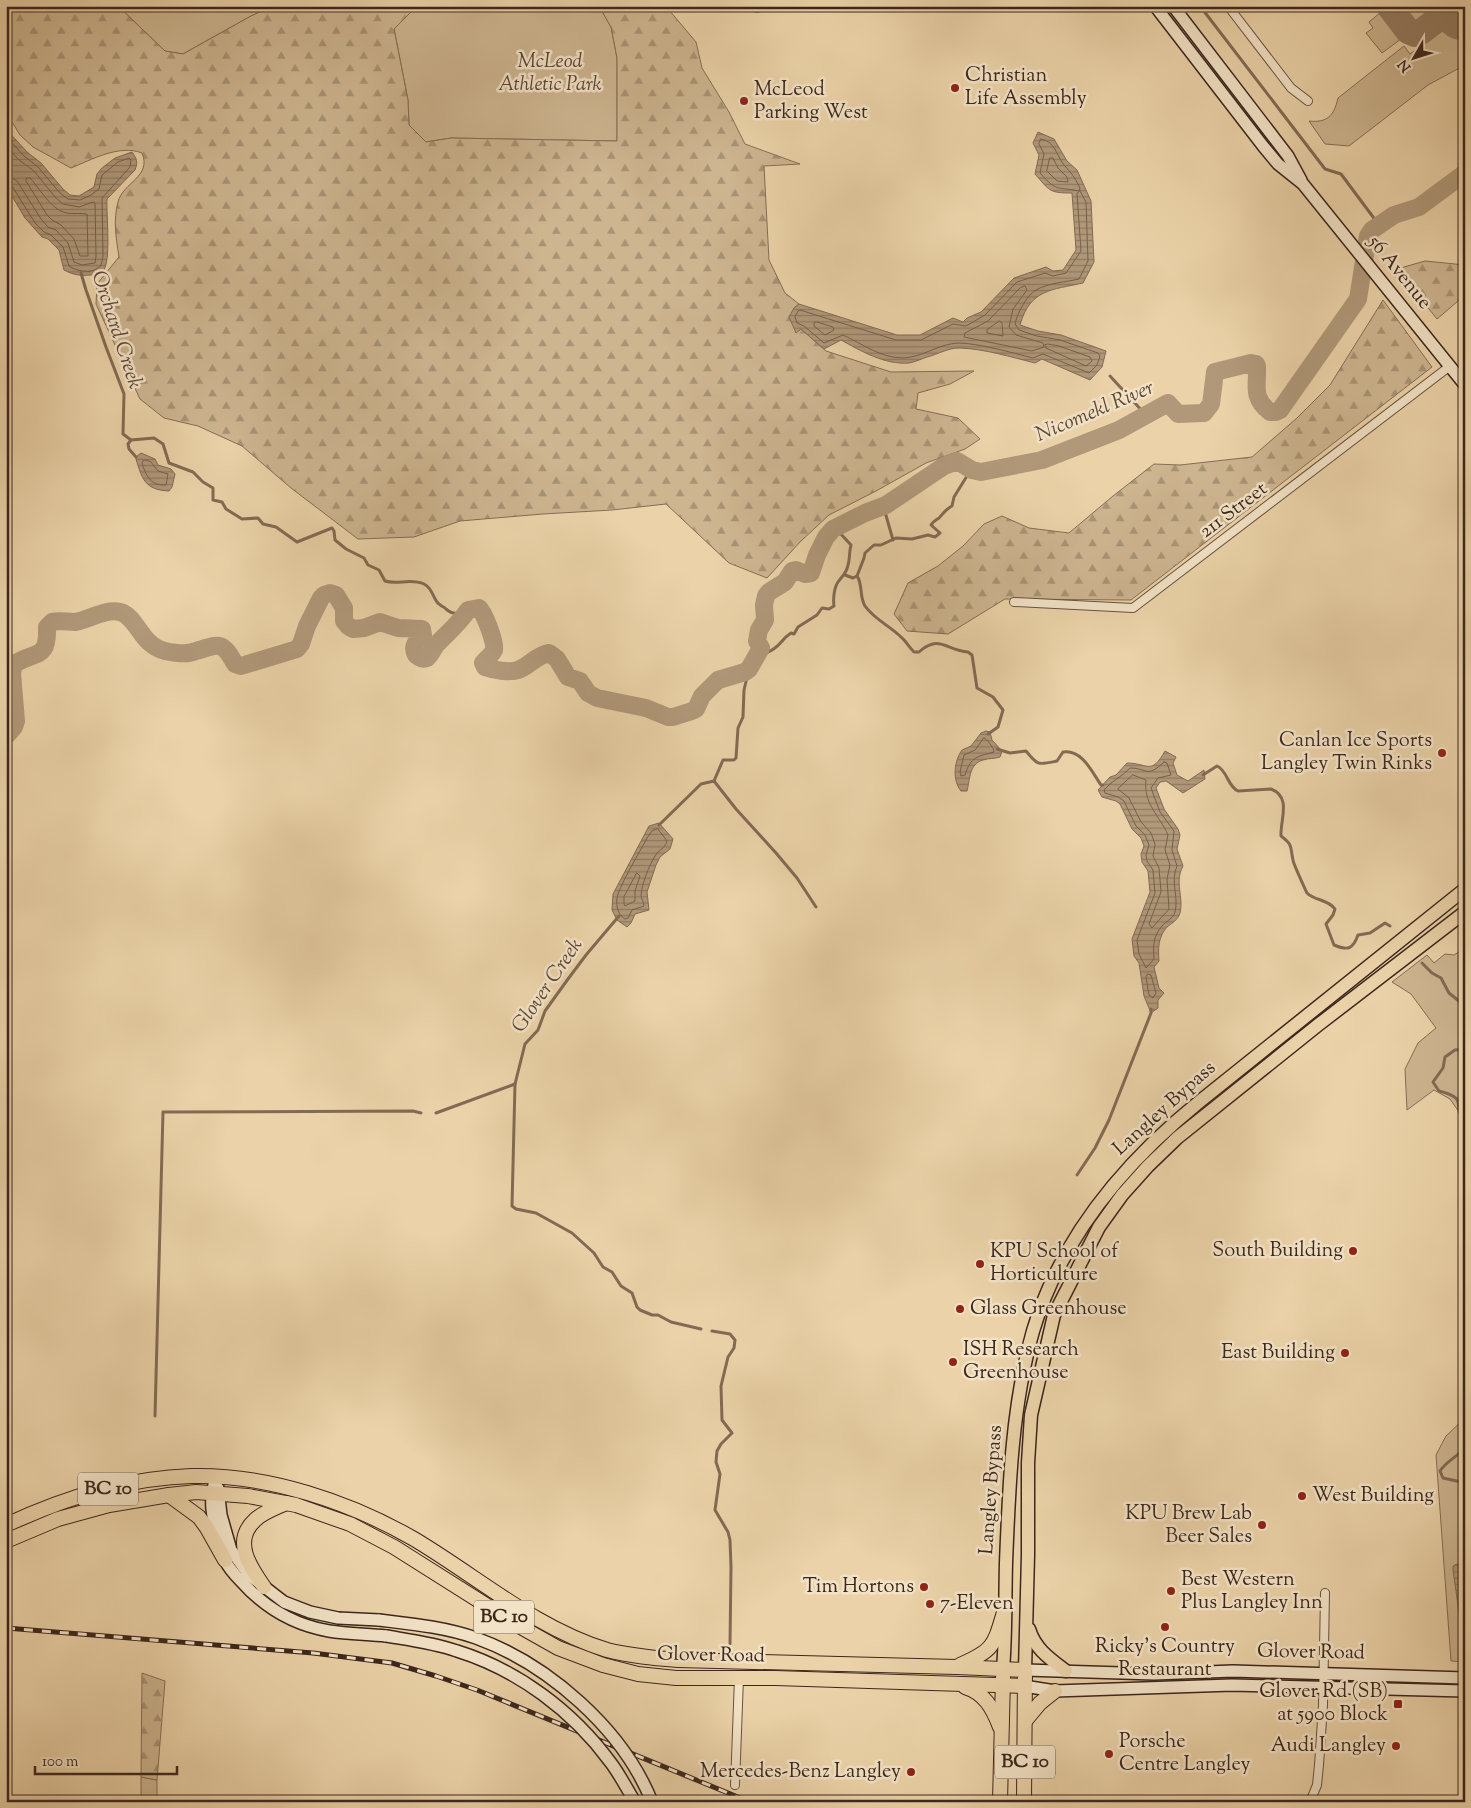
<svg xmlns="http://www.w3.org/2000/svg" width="1471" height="1808" font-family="'Sorts Mill Goudy',serif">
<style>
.green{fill:#cdb590;stroke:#846e56}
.forest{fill:url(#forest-firs);stroke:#846e56}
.water{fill:url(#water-rules);stroke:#826b54}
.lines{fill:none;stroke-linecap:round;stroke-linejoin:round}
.shore{stroke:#76604b;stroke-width:1}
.stream{stroke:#826b54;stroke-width:3}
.river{stroke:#b09879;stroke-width:18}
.taxiway{stroke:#947c62;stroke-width:26}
.runway{stroke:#947c62;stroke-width:64}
.minor-casing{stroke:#685240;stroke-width:10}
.secondary-casing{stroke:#3c271d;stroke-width:14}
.primary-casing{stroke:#3c271d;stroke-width:15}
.trunk-casing{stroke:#3c271d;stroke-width:16}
.minor{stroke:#f2e2c6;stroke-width:8}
.secondary{stroke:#f2e2c6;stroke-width:11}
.primary{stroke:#ebd2a8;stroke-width:12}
.trunk{stroke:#ebd2a8;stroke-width:14}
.rail-casing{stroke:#3c271d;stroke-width:5}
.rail{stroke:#f2e2c6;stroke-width:3;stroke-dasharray:9;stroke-linecap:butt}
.secondary-bridge-casing{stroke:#3c271d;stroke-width:14;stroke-linecap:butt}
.secondary-bridge{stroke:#f2e2c6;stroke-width:11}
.poi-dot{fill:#8f2418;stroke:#f2e2c6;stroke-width:2}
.labels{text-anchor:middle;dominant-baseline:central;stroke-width:5;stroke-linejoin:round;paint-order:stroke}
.shield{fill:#f2e2c6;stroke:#735f50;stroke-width:1}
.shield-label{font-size:19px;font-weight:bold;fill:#3c271d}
.park-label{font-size:20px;font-style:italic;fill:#594334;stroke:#f2e2c6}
.poi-label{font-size:20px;fill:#3c271d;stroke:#f2e2c6;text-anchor:start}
.street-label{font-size:20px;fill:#3c271d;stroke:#f2e2c6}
.water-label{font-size:21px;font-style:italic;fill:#5f4939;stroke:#f2e2c6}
</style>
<defs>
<pattern id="forest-firs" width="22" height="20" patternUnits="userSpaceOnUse" patternTransform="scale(1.25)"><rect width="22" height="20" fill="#cdb590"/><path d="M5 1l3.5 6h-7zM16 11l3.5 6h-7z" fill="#a89375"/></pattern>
<pattern id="water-rules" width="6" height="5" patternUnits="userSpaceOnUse" patternTransform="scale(1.25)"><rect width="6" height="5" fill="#b09879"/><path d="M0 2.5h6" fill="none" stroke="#907c63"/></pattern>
</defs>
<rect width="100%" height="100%" fill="#ebd2a8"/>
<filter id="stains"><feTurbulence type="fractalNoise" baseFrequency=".004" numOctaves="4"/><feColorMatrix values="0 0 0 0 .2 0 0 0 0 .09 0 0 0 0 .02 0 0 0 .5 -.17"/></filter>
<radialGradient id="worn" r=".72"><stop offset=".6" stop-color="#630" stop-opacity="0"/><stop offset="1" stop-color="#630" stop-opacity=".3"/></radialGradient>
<g class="green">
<polygon points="118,6 274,6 251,16 183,54 165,51"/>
<polygon points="413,6 599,6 611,27 617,58 617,141 451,138 426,142 409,125 408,100 394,29 412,11"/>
<polygon points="1395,6 1433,6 1429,18 1424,22 1407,22"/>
<polygon points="1381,12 1401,39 1382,53 1366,33 1373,28 1369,22"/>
<path d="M1442 31 1462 32 1465 37V65L1428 85 1349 146 1325 144 1309 121C1327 123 1334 116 1338 98L1404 46 1410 54Z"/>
<polygon points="1465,948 1465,1117 1459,1112 1450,1099 1434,1090 1407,1110 1405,1069 1418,1043 1436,1028 1411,994 1392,982 1427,955 1434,963 1445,954 1454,955"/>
<polygon points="1465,1418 1465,1662 1451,1661 1436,1455 1446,1436"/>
<polygon points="141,1777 157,1780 157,1802 141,1802"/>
</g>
<g class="forest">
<path d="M6 6H118L165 51 183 54 251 16 273 6H358L359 8 361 6H413L412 11 394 29 408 100 409 125 426 142 451 138 617 141V58L611 27 599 6H673L669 10 696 42 702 68 729 112 745 144 800 164 764 166 769 260 785 293 799 304 794 308 796 332 801 329 826 351 891 372 974 371 950 384 918 393 916 409 958 418 980 439 965 449 926 463 876 491 829 515 801 541 767 578 729 563 666 504 612 510 543 514 460 521 414 537 358 539 291 488 242 446 198 426 164 418 140 399 96 304 97 284 119 257C116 238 113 220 118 202 123 182 152 177 142 153 119 144 91 160 71 168L33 147 20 135 6 112Z"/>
<polygon points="1425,261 1465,265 1465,295 1437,319 1397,269"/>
<polygon points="1383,300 1432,367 1131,600 1005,599 948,634 907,631 894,614 908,583 938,566 963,546 984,524 1002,516 1029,528 1069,533 1113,496 1154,464 1180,465 1252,457 1297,418 1330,385"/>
<polygon points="142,1673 165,1681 157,1780 141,1777"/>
</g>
<g class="water">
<path d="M6 129 27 152 41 163 63 189 70 195 79 196 94 187 97 174 102 168 115 158 132 152C137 159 138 162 135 170L107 199C106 214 112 265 102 272 99 274 94 275 90 275 80 276 74 275 64 270L59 250 48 239 42 237 33 227 25 218 6 186Z"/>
<path d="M1038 132 1054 139 1067 161 1077 170 1091 201 1094 262 1083 283C1052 290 1030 289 1020 325L1038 331 1061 335 1106 351 1102 367 1090 380 1042 359 1035 363C1011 357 985 349 960 348 947 348 939 354 927 357 921 359 915 362 909 363 885 365 861 351 841 340L824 349 801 329 796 333 789 317 794 308 799 304 897 335H920L953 318 963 322 967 318 981 312 1014 278 1046 267 1053 271 1063 270 1076 250 1072 193C1049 193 1050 191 1035 174L1039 155 1033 143Z"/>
<path d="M141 453 155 459 158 465 171 469 175 474 172 487 169 491C145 490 142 479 136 459V457Z"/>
<path d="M986 731 990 732 992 740 1002 751 1000 757C994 759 989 758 983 760 969 764 970 779 967 791H961C952 780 954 761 962 750L971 746 981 733Z"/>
<path d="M1165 751 1176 757 1173 763 1177 775 1188 781 1204 770 1205 779 1183 793 1166 781 1160 782 1156 788 1164 809 1178 829 1180 835 1177 849 1183 866C1174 883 1184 896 1180 913 1178 920 1172 923 1167 927 1158 937 1158 949 1159 961L1154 967 1159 988 1164 993 1158 1000V1008L1151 1013 1144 996 1139 963 1134 956 1132 939 1150 892 1148 871 1142 862 1141 854 1144 846 1141 838 1132 829 1120 804 1116 801 1102 797 1098 790 1110 777 1116 775 1127 763C1148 763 1151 776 1165 751Z"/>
<polygon points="659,823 673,839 670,849 660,857 656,865 647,892 649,910 635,914 631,923 627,927 617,920 612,910 613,894 649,826"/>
<polygon points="1457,1564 1465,1568 1465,1639 1462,1634 1453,1570 1453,1566"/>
</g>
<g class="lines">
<g class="shore">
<path d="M6 136 24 156 38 167 60 193 68 199 80 200 91 195 99 189 102 175 118 162 129 158 131 160 130 167 102 198 103 256C102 261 102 266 98 268 90 274 76 271 69 266L63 247 51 235 44 232 36 224 30 215 12 186 6 183"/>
<path d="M1041 139C1055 141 1056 155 1064 165 1072 174 1074 176 1080 188L1079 191C1056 186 1058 193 1040 173L1044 154 1039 144Z"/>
<polyline points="6,146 19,160 34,171 55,197 63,204 79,207 93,202 95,203 96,256 95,263 82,265 74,262 68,243 56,230 48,227 41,219 17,181 12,178 6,177"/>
<polygon points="1050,158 1053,158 1058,168 1067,177 1068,182 1057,181 1047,171"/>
<path d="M27 178H30C41 190 51 210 67 213 74 214 81 213 87 214L88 256H80L74 239 61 225 52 220 47 215 26 181Z"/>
<path d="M1080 191 1086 202 1088 261 1079 279C1066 282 1048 283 1036 290 1026 296 1017 314 1015 324L1019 330 1037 336 1060 340 1098 353 1100 356 1097 365 1089 373 1043 354 1033 358C1013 353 978 343 958 343 940 344 927 354 911 357 886 362 863 344 843 335L824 343 804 326 797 323 795 317 798 311 800 310 896 340H921L953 324 966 326 985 315 1017 282 1045 273 1053 276 1066 273 1081 251 1077 194Z"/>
<polygon points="1025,286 1027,290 1013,309 1009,327 1016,335 1043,343 1044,347 1032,351 964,337 965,333 988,321 1020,288"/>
<polygon points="1000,321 1002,323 1003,336 987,333 987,330"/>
<polygon points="817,322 833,327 834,330 825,335 814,326 814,323"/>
<polygon points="1048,344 1059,346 1090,357 1092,361 1086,366 1046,348 1045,345"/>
<path d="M146 460 151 462 158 471 168 474 166 485C151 486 146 476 142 463L143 461Z"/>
<path d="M984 738C987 739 994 748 994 752 977 757 971 756 965 775L961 776 960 772 964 755 975 750Z"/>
<path d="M1164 762 1167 763 1171 775 1158 778 1151 788 1160 812 1174 831 1172 850 1177 866C1170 882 1179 896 1175 912 1173 919 1166 921 1162 926 1153 936 1153 947 1154 959L1146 968 1139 954 1137 940 1155 893 1153 870 1147 861 1146 855 1149 845 1145 835 1136 826 1124 801 1118 797 1105 793 1104 790C1111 781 1122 777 1130 768 1148 768 1146 779 1164 762Z"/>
<path d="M1133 775 1146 780C1143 804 1160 816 1168 835L1165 850 1170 865 1167 879 1169 909 1152 928 1149 924 1161 892 1159 868 1153 856 1155 844 1151 833 1141 822 1129 798 1118 789Z"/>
<path d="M658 829 667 841C665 849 658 850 655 856 649 866 642 883 641 895 641 899 644 902 644 906L632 910 628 918 625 919C617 914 615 903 618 894 625 876 638 855 647 838L652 831Z"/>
<polygon points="637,873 640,876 635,891 635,901 625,906 624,904 624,897"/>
<polygon points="1148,974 1151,975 1156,993 1153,998 1149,995 1146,977"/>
</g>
<g class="stream">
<polyline points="1200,6 1325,169 1341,174 1379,225"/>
<path d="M81 273 86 290 106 347 124 394 123 434 131 440 154 438 163 444 169 463 193 472 203 482 213 488V500L222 502 226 509 242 519 258 518 263 524 276 527 297 542 332 528 334 531 335 540 346 549 364 558 368 565 379 570 385 581C397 585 411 578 424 584 432 588 432 595 437 602 440 606 443 606 446 609 454 616 459 613 468 610"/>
<polyline points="1110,376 1145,414"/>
<polyline points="131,440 128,444 129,449 136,457"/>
<polyline points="886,505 885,512 893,540"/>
<polyline points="845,575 853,578 857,576"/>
<path d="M857 576C863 584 859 596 865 606 874 619 890 626 901 637 906 641 909 647 914 652H919C939 634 946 650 968 652L972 655 977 688 993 697 1003 710 998 727 988 734"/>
<path d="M857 576 864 558 865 553 874 545H881L896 538 912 539 928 535 935 537 940 533 931 525C933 521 937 520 940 517 944 512 946 509 952 506L954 497 967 476 972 470"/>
<path d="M761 648 766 653C781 647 780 640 791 633L794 634 798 627 817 615 822 608 829 609 834 606C833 599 834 588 838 582 842 576 847 573 848 565 850 559 849 552 851 545L839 532 836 527"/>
<path d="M997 749 1010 753 1026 751C1038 766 1038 765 1057 761L1063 752C1082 749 1092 772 1101 785H1103"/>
<path d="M1203 775 1217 766C1228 771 1227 786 1238 791L1271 789C1292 797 1280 820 1281 836 1293 845 1290 846 1293 860 1293 863 1306 891 1307 893 1315 901 1328 899 1335 909L1333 915 1326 924 1334 945C1348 951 1353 949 1358 935L1370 933 1385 923 1390 926"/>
<polyline points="714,781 736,809 776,853 797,878 816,907"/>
<polyline points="659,825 701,784 714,781 723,760 734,760 736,758 738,728 743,717 744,690 749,669"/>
<polyline points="619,916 586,955 568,979 545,1011 538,1030 525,1044 515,1084 512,1206 516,1209 536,1213 572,1233 594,1253 603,1267 612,1272 621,1286 632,1293 637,1307 640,1310 652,1315 658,1315 671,1322 701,1329"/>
<polyline points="1422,963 1432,973 1441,978 1449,993 1465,1006"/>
<path d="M1465 1049 1455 1050 1445 1057 1443 1068 1433 1082 1439 1091C1471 1099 1450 1106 1465 1120"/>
<polyline points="436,1113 515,1084"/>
<polyline points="1077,1175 1095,1148 1109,1120 1151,1013 1151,1009"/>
<polyline points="712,1331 730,1334 735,1340 734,1348 728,1357 721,1386 722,1420 732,1433 721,1444 717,1451 716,1462 720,1474 715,1510 728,1532 730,1540 731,1567 730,1644"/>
<polyline points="155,1416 163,1112 413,1111 421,1113"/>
<path d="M1465 1447C1458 1457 1446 1461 1440 1471L1443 1478 1461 1482 1465 1486"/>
<polyline points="1465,1489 1465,1497"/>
</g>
<path class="river" d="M6 736 14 727 16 721 12 673 14 664C37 650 48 660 47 627L52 622C59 620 67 622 75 622 89 620 106 608 120 612 138 617 140 645 165 651 175 653 187 655 196 651 219 644 222 640 235 664L241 666 297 649 301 644 307 626 321 598 324 595 330 593 336 595 344 608V621L348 626 353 629 364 628 380 622 398 628 422 629 423 635C417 641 411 646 416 655 420 658 423 660 427 658 431 655 433 649 436 645 447 633 459 624 468 610L479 608C484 612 496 643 494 650 492 655 486 659 483 663L485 667C493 670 510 673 518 670 529 666 537 655 549 653L557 659 568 677 580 681 588 693 597 698 646 708 668 717H673L692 711 696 709 702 696 718 680 745 672 749 669 761 648 757 641 759 630 765 620 764 605 766 596 769 592 785 582 792 571 796 570 805 574 811 573 817 555 826 537 833 529 865 513 886 505 944 466 957 461 972 470 981 472 1042 460 1119 430 1168 403 1178 414 1204 413 1211 404 1215 372 1251 363 1256 364 1257 366C1258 385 1251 397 1270 412H1276L1280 410 1358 299 1368 236 1372 230 1394 215 1419 207 1465 173"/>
<polyline class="taxiway" points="1389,6 1408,31 1415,34 1422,31 1455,6"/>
<polyline class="runway" points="1462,6 1465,9"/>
<defs>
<g id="minor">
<polyline points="750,6 757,8 763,6"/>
<polyline points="1228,6 1291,88 1308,101"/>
<polyline points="1014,602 1133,608 1450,366"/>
<polyline points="735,1785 739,1678"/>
<polyline points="1310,1802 1317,1785 1319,1765 1323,1705 1325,1593"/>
</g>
<g id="secondary">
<polyline points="1155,6 1263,146 1278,164 1303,184 1465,385"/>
<polyline points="1173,6 1288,156 1301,180"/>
<path d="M216 1478C208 1501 212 1518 220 1541 222 1547 223 1554 225 1560 228 1567 235 1575 241 1581 264 1607 294 1625 329 1631 348 1634 367 1634 386 1636"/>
<polyline points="218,1488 221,1515 231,1550 249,1575 284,1602 310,1612 338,1618 379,1620"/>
<polyline points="1025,1670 1154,1674 1233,1671 1465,1678"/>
<polyline points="1024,1686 1055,1691 1232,1685 1465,1691"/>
</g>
<g id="primary">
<path d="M1029 1629C1035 1649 1050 1659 1066 1671"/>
<path d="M1003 1669C1006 1634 1005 1598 1006 1563 1009 1486 1012 1405 1033 1331 1061 1237 1125 1162 1199 1102L1465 889"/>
<polyline points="1025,1670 1028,1555 1028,1463 1031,1415 1054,1315 1099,1227 1122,1195 1148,1166 1177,1138 1318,1025 1465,912"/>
</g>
<g id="trunk">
<polyline points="169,1495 199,1517 207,1528 225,1560"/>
<path d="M6 1525C64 1498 128 1478 191 1476 267 1474 350 1502 414 1539 478 1577 535 1628 607 1650 630 1656 654 1658 678 1660L957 1667 1025 1670 1024 1802"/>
<polyline points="6,1541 58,1519 109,1505 169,1495 196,1492 248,1496 296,1505 350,1524 394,1547 519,1626 558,1648 603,1665 638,1674 676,1678 775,1678 1024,1686"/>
<path d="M264 1587C250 1567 232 1541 255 1520 263 1512 276 1508 286 1503"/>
<path d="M960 1665C995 1650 994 1645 1005 1609"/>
<path d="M965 1687C985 1693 993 1709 1000 1727"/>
<polyline points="1025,1721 1040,1703 1055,1691"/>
<polyline points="1000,1802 1003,1677"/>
</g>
</defs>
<use href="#minor" class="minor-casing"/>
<use href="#secondary" class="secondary-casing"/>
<use href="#primary" class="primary-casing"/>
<use href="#trunk" class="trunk-casing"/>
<use href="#minor" class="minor"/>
<use href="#secondary" class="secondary"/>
<use href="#primary" class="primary"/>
<use href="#trunk" class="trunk"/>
<defs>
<polyline id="rail" points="6,1628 313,1653 392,1663 436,1676 477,1690 750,1802"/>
</defs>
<use href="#rail" class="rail-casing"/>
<use href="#rail" class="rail"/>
<defs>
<g id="secondary-bridge">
<path d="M379 1620C412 1624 444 1627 476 1638 548 1664 623 1729 652 1802"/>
<path d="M386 1636C410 1640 434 1643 457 1651 518 1670 573 1711 611 1763 620 1775 627 1789 635 1802"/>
</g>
</defs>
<use href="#secondary-bridge" class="secondary-bridge-casing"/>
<use href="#secondary-bridge" class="secondary-bridge"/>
</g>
<g class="poi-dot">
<circle cx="955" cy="88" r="5"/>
<circle cx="744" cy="101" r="5"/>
<circle cx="1442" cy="753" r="5"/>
<circle cx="1353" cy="1251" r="5"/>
<circle cx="980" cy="1264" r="5"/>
<circle cx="960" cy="1309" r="5"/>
<circle cx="1345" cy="1353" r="5"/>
<circle cx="953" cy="1362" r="5"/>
<circle cx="1302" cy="1496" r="5"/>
<circle cx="1262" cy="1525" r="5"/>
<circle cx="924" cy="1587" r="5"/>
<circle cx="1171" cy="1591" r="5"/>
<circle cx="930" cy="1604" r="5"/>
<circle cx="1165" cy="1627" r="5"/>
<rect x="1393" y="1699" width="10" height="10" rx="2.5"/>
<circle cx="1396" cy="1746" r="5"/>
<circle cx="1109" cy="1754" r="5"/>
<circle cx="911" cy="1772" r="5"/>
</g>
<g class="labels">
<g class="shield">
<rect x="78" y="1472.5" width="60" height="33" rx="4"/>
<rect x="474" y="1600.5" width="60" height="33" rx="4"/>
<rect x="995" y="1745.5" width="60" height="33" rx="4"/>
</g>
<g class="shield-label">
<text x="108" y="1489">BC 10</text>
<text x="504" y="1617">BC 10</text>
<text x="1025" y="1762">BC 10</text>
</g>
<g class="park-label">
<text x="550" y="62">McLeod<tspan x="550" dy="23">Athletic Park</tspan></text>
</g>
<g class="poi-label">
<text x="965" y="76">Christian<tspan x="965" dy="23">Life Assembly</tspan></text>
<text x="754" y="90">McLeod<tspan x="754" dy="23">Parking West</tspan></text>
<text x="1432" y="741" text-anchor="end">Canlan Ice Sports<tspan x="1432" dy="23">Langley Twin Rinks</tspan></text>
<text x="1343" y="1251" text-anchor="end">South Building</text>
<text x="990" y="1252">KPU School of<tspan x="990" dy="23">Horticulture</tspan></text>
<text x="970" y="1309">Glass Greenhouse</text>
<text x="963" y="1350">ISH Research<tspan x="963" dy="23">Greenhouse</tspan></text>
<text x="1335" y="1353" text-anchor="end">East Building</text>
<text x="1312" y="1496">West Building</text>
<text x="1252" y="1514" text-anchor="end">KPU Brew Lab<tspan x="1252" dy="23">Beer Sales</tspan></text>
<text x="1181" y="1580">Best Western<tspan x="1181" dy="23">Plus Langley Inn</tspan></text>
<text x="914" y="1587" text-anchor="end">Tim Hortons</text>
<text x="940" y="1604">7-Eleven</text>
<text x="1165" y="1647" text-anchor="middle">Ricky’s Country<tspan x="1165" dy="23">Restaurant</tspan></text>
<text x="1388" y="1692" text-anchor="end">Glover Rd (SB)<tspan x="1388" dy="23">at 5900 Block</tspan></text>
<text x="1119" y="1742">Porsche<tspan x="1119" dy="23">Centre Langley</tspan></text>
<text x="1386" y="1746" text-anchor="end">Audi Langley</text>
<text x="901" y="1772" text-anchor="end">Mercedes-Benz Langley</text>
</g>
<g class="street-label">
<text transform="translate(1399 273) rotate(51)">56 Avenue</text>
<text transform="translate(1234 511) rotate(-37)">211 Street</text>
<text transform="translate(1165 1109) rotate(-42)">Langley Bypass</text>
<text transform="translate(992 1490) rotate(-86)">Langley Bypass</text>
<text transform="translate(1311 1653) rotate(1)">Glover Road</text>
<text transform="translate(711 1656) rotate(1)">Glover Road</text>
</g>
<g class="water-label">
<text transform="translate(116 330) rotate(72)">Orchard Creek</text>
<text transform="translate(1095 412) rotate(-23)">Nicomekl River</text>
<text transform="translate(548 986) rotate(-56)">Glover Creek</text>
</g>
</g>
<rect width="1471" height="1808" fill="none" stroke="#ebd2a8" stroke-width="25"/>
<rect x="8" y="8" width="1456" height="1793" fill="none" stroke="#3c271d" stroke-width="2.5"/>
<rect x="12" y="12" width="1446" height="1783" fill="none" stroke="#3c271d"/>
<g transform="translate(1414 58) rotate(231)" stroke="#f2e2c6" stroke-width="4" paint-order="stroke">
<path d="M0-4L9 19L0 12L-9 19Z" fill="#3c271d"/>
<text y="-8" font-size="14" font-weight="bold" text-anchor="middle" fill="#3c271d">N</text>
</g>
<path d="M35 1766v8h142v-8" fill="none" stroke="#3c271d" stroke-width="2.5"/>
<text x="42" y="1766" font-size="15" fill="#3c271d" stroke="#f2e2c6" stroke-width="4" paint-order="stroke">100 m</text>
<rect width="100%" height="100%" filter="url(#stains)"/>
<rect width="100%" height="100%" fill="url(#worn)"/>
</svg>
